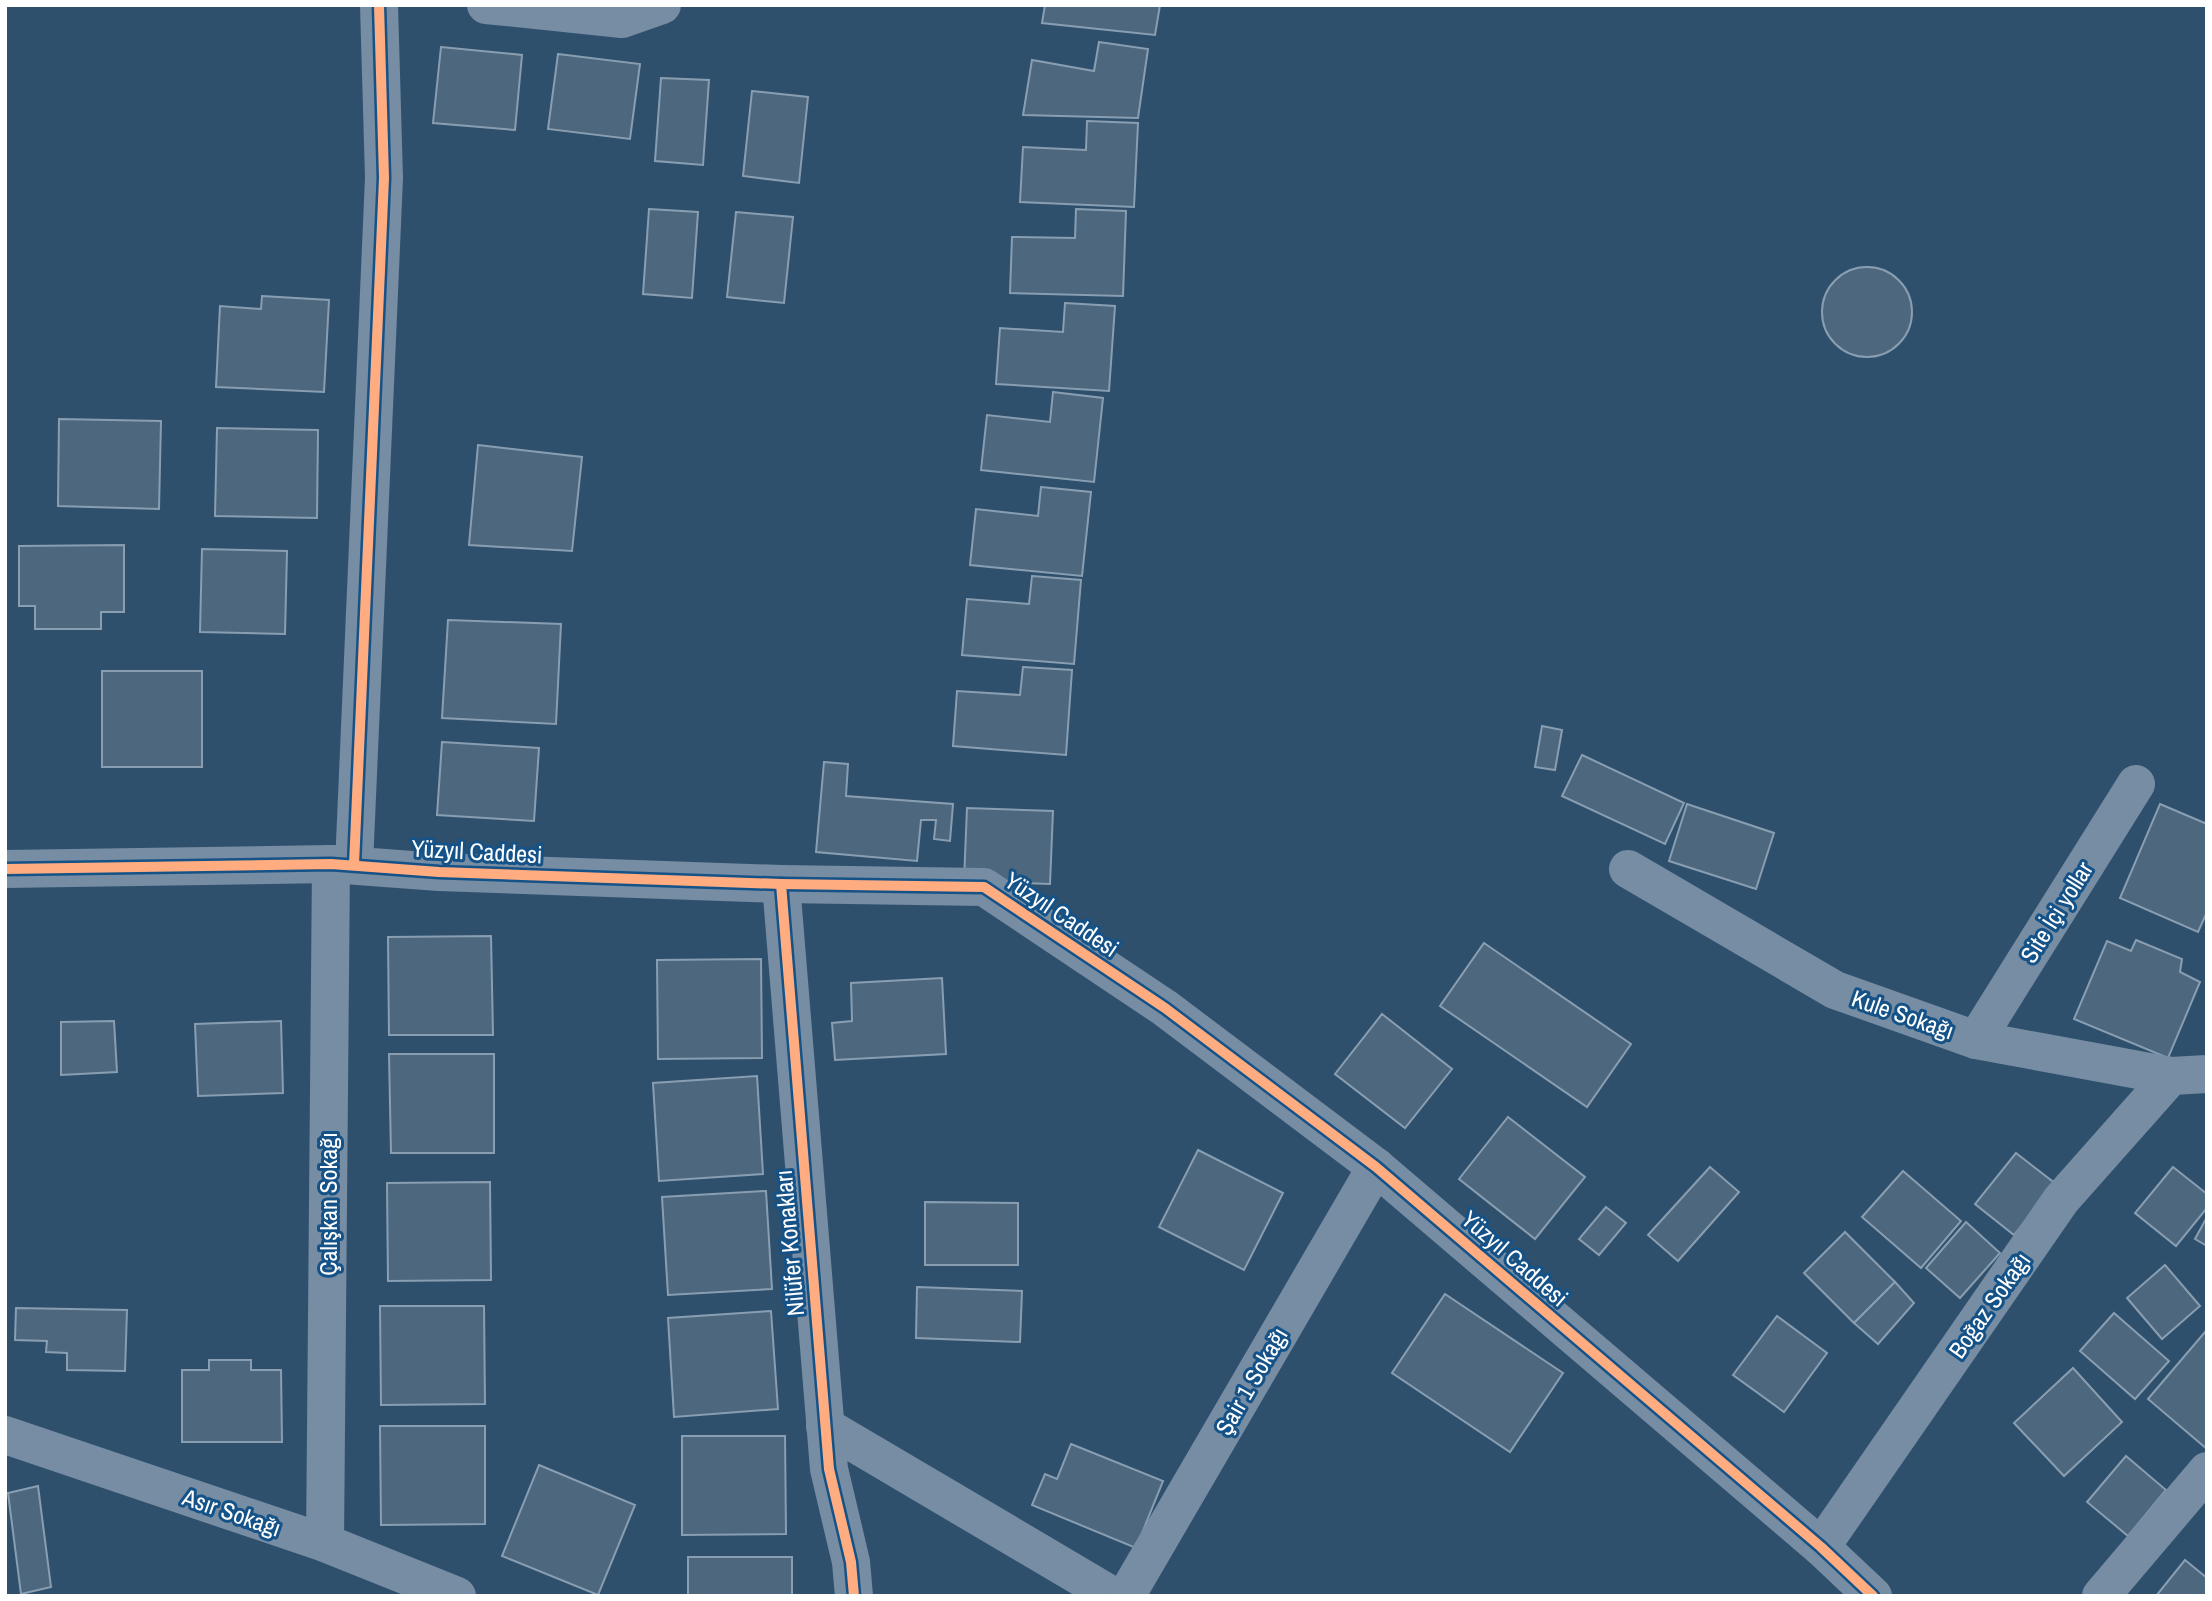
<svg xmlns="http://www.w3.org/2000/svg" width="2212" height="1601" font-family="'Archivo Narrow',sans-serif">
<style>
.building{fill:#4c677e;stroke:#899eb1;stroke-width:2}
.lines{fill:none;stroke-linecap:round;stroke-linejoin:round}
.street{stroke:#768da3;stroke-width:38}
.cycleway-casing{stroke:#155287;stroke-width:15}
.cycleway{stroke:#ffac80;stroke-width:10}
.labels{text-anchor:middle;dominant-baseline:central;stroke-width:6;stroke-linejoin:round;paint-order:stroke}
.street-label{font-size:24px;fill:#fff;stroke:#155287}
</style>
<rect width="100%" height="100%" fill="#2f506d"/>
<g class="building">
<polygon points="1045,5 1160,5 1155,35 1042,23"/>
<polygon points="1099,42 1148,49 1138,118 1023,115 1032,60 1094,71"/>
<polygon points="441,47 522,55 515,130 433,123"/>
<polygon points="558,54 640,64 630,139 548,129"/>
<polygon points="661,78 709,80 703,165 655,161"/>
<polygon points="752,91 808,97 799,183 743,176"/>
<polygon points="1087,121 1138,123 1134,207 1020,202 1023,147 1086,150"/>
<polygon points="649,209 698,212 692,298 643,294"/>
<polygon points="1076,209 1126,211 1123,296 1010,293 1012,237 1075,238"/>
<polygon points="736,212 793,217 784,303 727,297"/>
<circle cx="1867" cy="312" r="45"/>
<polygon points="262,296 329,300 324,392 216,387 220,306 261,309"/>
<polygon points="1065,303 1115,306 1109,391 996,384 1000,328 1063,332"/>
<polygon points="1053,392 1103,398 1094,482 981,470 987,415 1050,422"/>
<polygon points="59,419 161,421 159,509 58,506"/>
<polygon points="217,428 318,430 317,518 215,516"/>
<polygon points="478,445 582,457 572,551 469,545"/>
<polygon points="1041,487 1091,492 1082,576 970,565 976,509 1038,516"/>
<polygon points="124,545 124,612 101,612 101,629 35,629 35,606 19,606 19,546"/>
<polygon points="202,549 287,551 285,634 200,632"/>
<polygon points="1032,576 1081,580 1074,664 962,655 967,599 1029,604"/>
<polygon points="448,620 561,624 556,724 442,718"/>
<polygon points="1023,667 1072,670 1066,755 953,746 957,691 1020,695"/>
<rect x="102" y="671" width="100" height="96"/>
<polygon points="1542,726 1562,730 1555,770 1535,767"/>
<polygon points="442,742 539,748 534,821 437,815"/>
<polygon points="1582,755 1684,803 1665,844 1562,796"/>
<polygon points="824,762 848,764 846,796 953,804 950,841 934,839 936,820 921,820 917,861 816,852"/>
<polygon points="1687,804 1774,833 1756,889 1669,861"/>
<polygon points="2160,804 2207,824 2207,912 2198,932 2120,898"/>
<polygon points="967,808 1053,811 1050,884 964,881"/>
<polygon points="491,936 493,1035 389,1035 388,937"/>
<polygon points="2136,940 2182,959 2180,972 2200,982 2168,1058 2074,1019 2107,941 2131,951"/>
<polygon points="1484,943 1631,1044 1587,1107 1440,1006"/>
<polygon points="761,959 762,1058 658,1059 657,960"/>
<polygon points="942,978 946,1054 835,1060 832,1023 852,1021 851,983"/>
<polygon points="1382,1014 1452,1069 1405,1128 1335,1074"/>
<polygon points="114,1021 117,1072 61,1075 61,1022"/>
<polygon points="281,1021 283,1093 198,1096 195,1024"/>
<polygon points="389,1054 494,1054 494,1153 391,1153"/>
<polygon points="757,1076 763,1174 659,1181 653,1083"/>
<polygon points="1508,1117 1585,1177 1535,1239 1459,1179"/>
<polygon points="1198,1150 1283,1193 1244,1270 1159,1227"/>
<polygon points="2016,1153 2056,1184 2014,1235 1975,1204"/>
<polygon points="1710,1167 1739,1192 1678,1261 1648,1235"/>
<polygon points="2173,1167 2207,1194 2207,1208 2176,1246 2135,1213"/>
<polygon points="1903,1171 1961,1221 1921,1268 1862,1217"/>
<polygon points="490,1182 491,1280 388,1281 387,1183"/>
<polygon points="766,1191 772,1289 668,1295 662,1197"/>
<polygon points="925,1202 1018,1203 1018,1265 925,1265"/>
<polygon points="1606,1207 1626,1223 1599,1255 1579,1239"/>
<polygon points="2207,1217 2207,1246 2195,1239"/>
<polygon points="1966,1222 2000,1253 1960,1298 1926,1268"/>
<polygon points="1845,1232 1895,1282 1854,1323 1804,1273"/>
<polygon points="2165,1265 2200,1306 2162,1339 2127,1298"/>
<polygon points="1895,1282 1914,1303 1878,1344 1854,1323"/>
<polygon points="917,1287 1022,1291 1020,1342 916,1338"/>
<polygon points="1445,1294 1563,1373 1510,1452 1392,1373"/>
<polygon points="380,1306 484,1306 485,1404 381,1405"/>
<polygon points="16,1308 127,1310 125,1371 67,1370 67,1353 46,1352 47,1341 15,1340"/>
<polygon points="771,1311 778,1409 674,1417 668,1318"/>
<polygon points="2114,1313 2169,1361 2135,1399 2080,1351"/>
<polygon points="1777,1316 1827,1353 1784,1412 1733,1375"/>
<polygon points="2205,1332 2207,1334 2207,1449 2148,1399"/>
<polygon points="209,1360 251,1360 251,1370 281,1370 282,1442 182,1442 182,1370 209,1370"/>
<polygon points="2073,1368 2122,1422 2064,1476 2014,1423"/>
<polygon points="380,1426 485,1426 485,1524 381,1525"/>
<polygon points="682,1436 785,1436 786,1534 682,1535"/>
<polygon points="1071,1444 1163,1481 1136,1548 1032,1505 1045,1474 1057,1479"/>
<polygon points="2126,1456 2166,1490 2128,1536 2087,1502"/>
<polygon points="539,1465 635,1505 598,1595 502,1556"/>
<polygon points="38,1486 51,1587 21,1594 8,1493"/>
<rect x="688" y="1557" width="104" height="39"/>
<polygon points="2185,1560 2207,1578 2207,1596 2156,1596"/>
</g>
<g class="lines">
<g class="street">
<polyline points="486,5 622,19 662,5"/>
<polyline points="354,865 384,178 379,5"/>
<polyline points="5,869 331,864 439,872 781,884 984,887 1165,1008 1376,1167 1821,1547 1873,1596"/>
<polyline points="1628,869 1835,990 1976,1040 2171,1076 2207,1074"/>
<polyline points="781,884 829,1469 851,1562 854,1596"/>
<polyline points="1976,1040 2136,784"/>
<polyline points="825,1426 1113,1596"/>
<polyline points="5,1435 325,1543 457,1596"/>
<polyline points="325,1543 331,864"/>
<polyline points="1821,1547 2061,1200 2171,1076"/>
<polyline points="1126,1596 1376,1167"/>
<polyline points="2101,1596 2207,1471"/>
</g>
<defs>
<g id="cycleway">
<polyline points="354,865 384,178 379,5"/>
<polyline points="5,869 331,864 439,872 781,884 984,887 1165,1008 1376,1167 1821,1547 1873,1596"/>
<polyline points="781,884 829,1469 851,1562 854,1596"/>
</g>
</defs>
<use href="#cycleway" class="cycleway-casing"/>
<use href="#cycleway" class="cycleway"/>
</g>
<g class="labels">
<g class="street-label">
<text transform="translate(477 851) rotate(3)">Yüzyıl Caddesi</text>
<text transform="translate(2056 912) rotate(-58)">Site İçi yollar</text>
<text transform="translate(1062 914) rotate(34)">Yüzyıl Caddesi</text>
<text transform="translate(1903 1014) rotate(19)">Kule Sokağı</text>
<text transform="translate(328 1204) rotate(-90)">Çalışkan Sokağı</text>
<text transform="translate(789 1243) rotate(-95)">Nilüfer Konakları</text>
<text transform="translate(1515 1258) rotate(41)">Yüzyıl Caddesi</text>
<text transform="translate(1989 1305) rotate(-55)">Boğaz Sokağı</text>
<text transform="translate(1251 1381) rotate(-60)">Şair 1 Sokağı</text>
<text transform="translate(232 1512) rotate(19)">Asır Sokağı</text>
</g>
</g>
<rect width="2212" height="1601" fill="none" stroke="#ffffff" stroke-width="14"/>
</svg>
